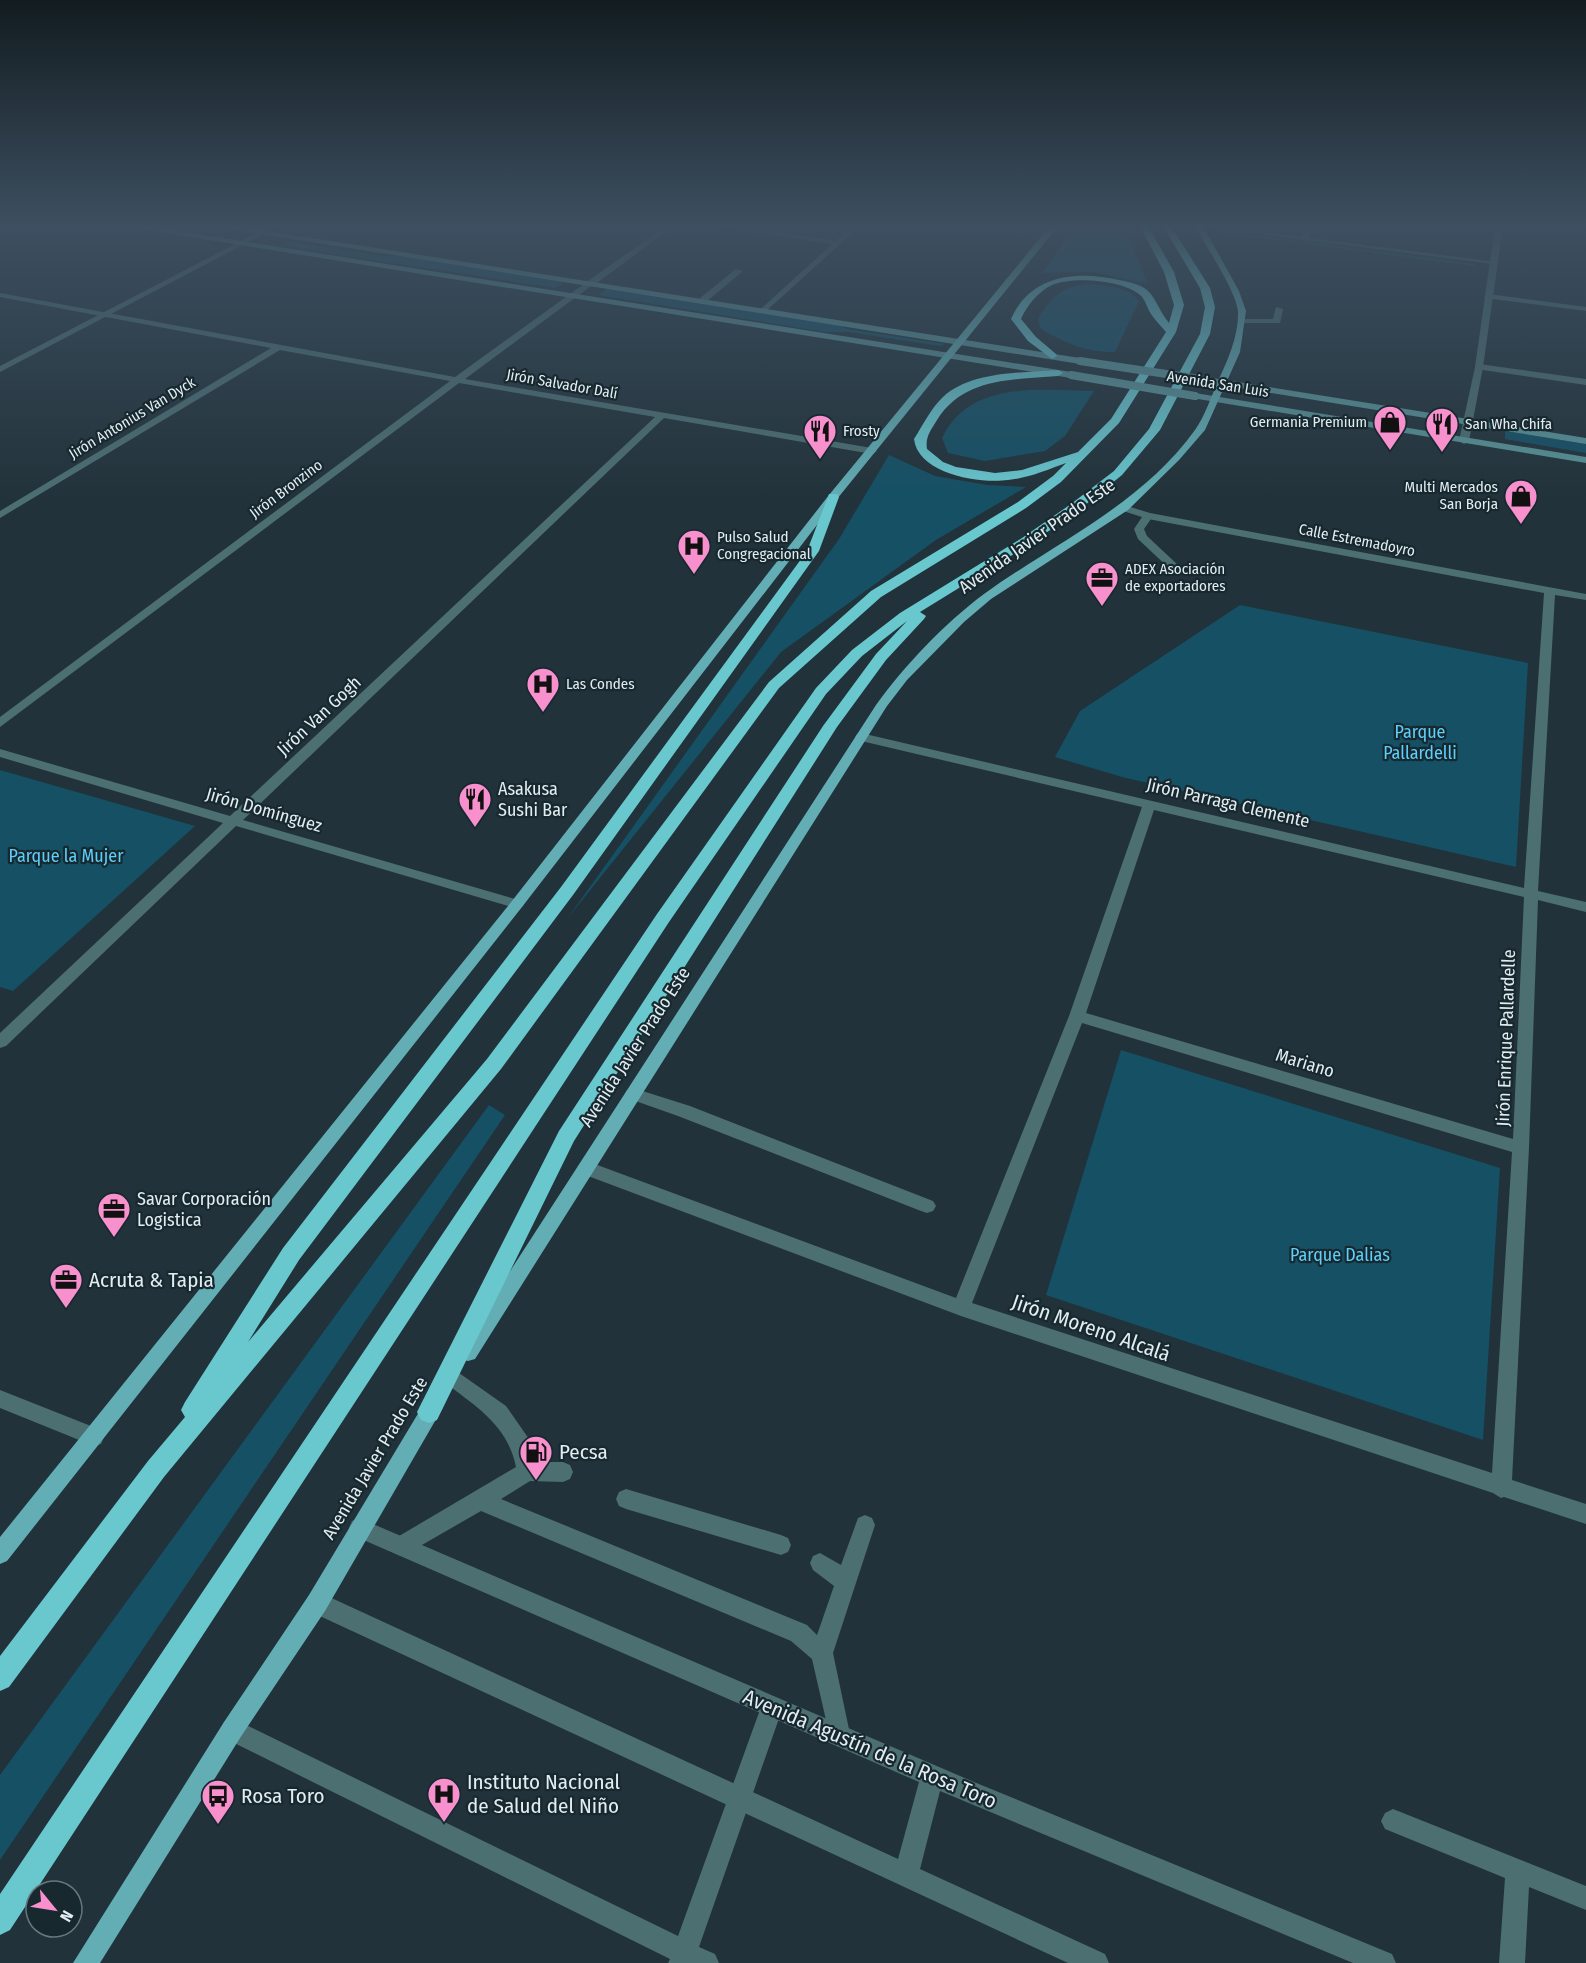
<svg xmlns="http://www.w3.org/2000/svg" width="1586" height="1963" font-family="'Fira Sans Condensed',sans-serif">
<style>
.green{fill:#155065}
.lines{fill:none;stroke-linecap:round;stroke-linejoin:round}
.service{fill:#4c6f72;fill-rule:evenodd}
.pedestrian{fill:#4c6f72;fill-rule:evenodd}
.minor{fill:#4c6f72;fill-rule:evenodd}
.tertiary{fill:#4c6f72;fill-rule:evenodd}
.secondary{fill:#599397;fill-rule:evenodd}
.primary{fill:#62aeb4;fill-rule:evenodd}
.motorway{fill:#69c7ce;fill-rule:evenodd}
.secondary-bridge{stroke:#599397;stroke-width:8}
.labels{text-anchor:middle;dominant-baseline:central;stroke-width:4.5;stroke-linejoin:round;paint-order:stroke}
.far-street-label{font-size:15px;fill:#e2edf2;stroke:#17282f}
.far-poi-label{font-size:15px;fill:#e2edf2;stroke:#17282f;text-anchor:start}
.street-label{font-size:18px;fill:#e2edf2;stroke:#17282f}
.park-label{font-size:18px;fill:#5ccffa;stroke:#17282f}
.poi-label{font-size:18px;fill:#e2edf2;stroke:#17282f;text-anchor:start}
.near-poi-label{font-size:21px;fill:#e2edf2;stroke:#17282f;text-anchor:start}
.near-street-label{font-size:21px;fill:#e2edf2;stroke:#17282f}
</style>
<rect width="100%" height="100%" fill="#21323a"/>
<g class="green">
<polygon points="1076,226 1124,226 1148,284 1093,272 1042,273"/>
<polygon points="1226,231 1475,264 1475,266 1226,234"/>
<polygon points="284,241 381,256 400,256 565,282 555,288 283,246"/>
<path d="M1089 284C1107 286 1127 286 1139 301L1115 352C1088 353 1064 343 1040 328L1038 319C1051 297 1062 286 1089 284Z"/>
<polygon points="608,288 834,324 848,329 945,344 941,346 848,332 825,332 598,295"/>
<path d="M1094 391 1065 436 1045 451 985 461 948 453 942 438C970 380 1039 390 1094 391Z"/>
<polygon points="1505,431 1586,444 1586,453 1505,439"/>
<polygon points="889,455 935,476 987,485 1026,487 936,540 781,652 567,919 839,539"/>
<polygon points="1240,605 1528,663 1516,867 1122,777 1055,757 1080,711"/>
<polygon points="0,770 195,826 13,991 0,987"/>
<polygon points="1121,1050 1500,1168 1483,1440 1046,1295"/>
<polygon points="489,1105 505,1115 0,1860 0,1775"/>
</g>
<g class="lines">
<g class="service">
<polygon points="1306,226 1314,226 1308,239 1304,241 1300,239"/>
<polygon points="736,269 743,271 706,302 700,302 700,298"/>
<polygon points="1488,294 1586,307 1586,311 1485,298 1484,296"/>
<polygon points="1276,307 1283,309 1280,323 1242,323 1238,321 1242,319 1273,319"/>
<polygon points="1479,364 1586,379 1586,385 1476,369 1475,367"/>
<polygon points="1144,514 1153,516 1144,529 1147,536 1179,566 1179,570 1171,570 1138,539 1134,529"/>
<polygon points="633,1088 690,1106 933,1201 936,1206 933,1211 927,1213 921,1211 678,1116 627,1098 625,1094 627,1090"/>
<path d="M452 1368 506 1406 529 1439 535 1462H563L570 1465 573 1472 570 1479 563 1482 530 1481 501 1499 807 1625 817 1635 834 1586 813 1570 810 1563 813 1556 820 1553 841 1565 858 1518 865 1515 872 1518 875 1525 833 1653 850 1734 847 1742 839 1745 831 1742 812 1659 791 1641 481 1511 408 1553 401 1556 394 1553 391 1546 394 1539 516 1467C508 1426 476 1406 445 1383L442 1377 445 1371Z"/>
<polygon points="626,1489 781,1535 788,1538 791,1545 788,1552 781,1555 626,1509 619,1506 616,1499 619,1492"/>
<polygon points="772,1696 780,1699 783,1707 699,1947 715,1954 719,1963 668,1963 670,1959 224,1738 221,1730 224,1722 232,1719 240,1722 678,1936 761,1707 764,1699"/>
<polygon points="1393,1809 1586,1886 1586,1910 1529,1887 1525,1963 1499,1963 1505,1878 1385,1829 1381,1821 1385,1813"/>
</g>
<polygon class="pedestrian" points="666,226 674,226 594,285 588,285 588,281"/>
<g class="minor">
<polygon points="716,226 733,226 836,241 852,226 860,226 765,312 761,310 762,308 832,244"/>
<polygon points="1195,226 1215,226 1497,262 1493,264"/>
<polygon points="588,281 595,283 465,379 872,448 877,451 872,454 664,418 243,820 522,901 524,904 522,907 512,907 236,826 6,1046 0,1048 0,1033 223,823 0,757 0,749 230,816 655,417 459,383 0,727 0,717 450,381 280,350 0,518 0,511 271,348 0,297 0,293 455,377"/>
<path d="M1124 505 1150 513 1586 594V600L1555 595 1538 891 1586 902V912L1538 900 1529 1148 1512 1480 1586 1504V1524L1504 1497 1501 1498 1493 1493 961 1316 580 1173 578 1168 580 1163 586 1161 592 1163 956 1298 1069 1016 1142 807 857 740 855 737 857 734 861 733 1524 888 1544 593 1148 519 1120 510V506ZM1154 810 1524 897 1513 1139 1086 1013ZM1082 1023 1512 1152 1492 1473 972 1303Z"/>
<polygon points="0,1390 101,1430 104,1437 101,1444 94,1446 0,1408"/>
</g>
<g class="tertiary">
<polygon points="270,226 279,226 0,372 0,366"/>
<polygon points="1495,226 1503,226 1483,367 1469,441 1464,444 1459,441 1475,367"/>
<polygon points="359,1518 974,1782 1392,1954 1396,1963 1353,1963 940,1791 920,1869 1105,1954 1109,1963 1068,1963 309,1611 306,1603 309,1595 317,1592 325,1595 898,1859 919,1782 352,1535 349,1528 352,1521"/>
</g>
<g class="secondary">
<polygon points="131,226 146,226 1071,372 1075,375 1071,378 134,228"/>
<polygon points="220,226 235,226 1080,358 1084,361 1080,364 223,228"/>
<polygon points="1200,376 1586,438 1586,444 1197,381 1197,377"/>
<polygon points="1195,393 1586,457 1586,463 1192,398 1192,394"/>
</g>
<g class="primary">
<polygon points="1050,226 1058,226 837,499 522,907 7,1561 0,1564 0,1537 512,901 829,495"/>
<path d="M1195 226H1203L1239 291 1246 311 1240 352 1205 430 1179 460 1128 510 991 599 964 622 907 680 887 706 475 1359 468 1361 461 1359 459 1353 461 1347 876 705C904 666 945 623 984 594 1056 542 1141 505 1195 430 1205 416 1211 397 1218 381 1228 360 1239 335 1238 311 1236 291 1206 246 1195 226Z"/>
<polygon points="435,1394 442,1397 445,1403 442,1409 325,1611 240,1738 100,1963 73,1963 224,1722 309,1595 428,1397"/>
</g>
<g class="motorway">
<path d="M1140 226H1148L1174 272 1184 305 1176 332 1119 423 1061 482 1026 508 881 597 779 688 501 1069 164 1477 9 1687 0 1691V1656L148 1461 185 1417 181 1410 185 1402 283 1248 561 887 807 551 829 494H837L839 497 819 551 573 895 299 1260 248 1342 487 1059 769 682 871 591 1018 502 1053 476 1066 463C1047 470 1028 478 1008 480 979 484 918 474 914 439 923 425 931 408 943 397 971 371 1022 373 1058 370L1063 373 1058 376C1013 380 964 377 937 420 931 430 925 437 927 449L943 462 956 467 995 473 1022 470 1078 452 1111 419 1166 332C1161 326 1155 320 1151 314 1147 308 1145 298 1139 294 1122 280 1072 276 1052 285 1039 291 1027 305 1021 319L1036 337 1056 354 1057 356 1052 359 1028 341 1011 319C1030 275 1076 270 1119 280 1128 282 1142 284 1149 292 1156 299 1161 314 1169 323L1174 305 1164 272Z"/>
<polygon points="1163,226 1171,226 1210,288 1215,307 1210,334 1160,430 1122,475 1079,510 1030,544 920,612 926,616 924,619 886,660 837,727 574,1141 437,1420 429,1423 421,1420 417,1412 421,1404 559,1131 823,726 876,654 907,621 862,656 826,694 669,922 10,1930 0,1935 0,1894 657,914 816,688 852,650 900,613 1022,538 1071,504 1114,471 1149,429 1200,334 1205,307 1200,288"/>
</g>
<g class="secondary-bridge">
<polyline points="1080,361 1200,379"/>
<polyline points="1071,375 1195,396"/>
</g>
</g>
<linearGradient id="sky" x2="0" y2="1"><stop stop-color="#121c20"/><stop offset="0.45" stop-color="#3d4f60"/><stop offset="1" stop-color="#3d4f60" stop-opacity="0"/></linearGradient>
<rect width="1586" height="501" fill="url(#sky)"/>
<defs>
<symbol id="shop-pin" viewBox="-11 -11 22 30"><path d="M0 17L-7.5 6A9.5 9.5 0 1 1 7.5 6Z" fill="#f790cd" stroke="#17282f"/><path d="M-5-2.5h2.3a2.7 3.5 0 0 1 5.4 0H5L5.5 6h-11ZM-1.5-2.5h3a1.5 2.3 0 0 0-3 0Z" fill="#111"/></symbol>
<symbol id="restaurant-pin" viewBox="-11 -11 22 30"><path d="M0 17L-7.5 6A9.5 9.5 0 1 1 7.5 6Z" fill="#f790cd" stroke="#17282f"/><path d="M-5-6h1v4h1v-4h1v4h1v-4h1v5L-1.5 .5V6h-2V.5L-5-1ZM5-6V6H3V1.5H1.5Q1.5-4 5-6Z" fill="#111"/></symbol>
<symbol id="hospital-pin" viewBox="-11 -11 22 30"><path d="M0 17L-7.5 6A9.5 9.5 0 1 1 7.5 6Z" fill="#f790cd" stroke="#17282f"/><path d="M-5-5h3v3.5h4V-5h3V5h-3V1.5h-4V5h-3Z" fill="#111"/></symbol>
<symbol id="office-pin" viewBox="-11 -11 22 30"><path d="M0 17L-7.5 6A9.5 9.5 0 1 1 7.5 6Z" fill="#f790cd" stroke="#17282f"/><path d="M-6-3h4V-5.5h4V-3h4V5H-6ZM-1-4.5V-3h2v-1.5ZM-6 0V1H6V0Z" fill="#111"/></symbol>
<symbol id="fuel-pin" viewBox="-11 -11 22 30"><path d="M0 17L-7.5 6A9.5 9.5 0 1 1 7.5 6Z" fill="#f790cd" stroke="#17282f"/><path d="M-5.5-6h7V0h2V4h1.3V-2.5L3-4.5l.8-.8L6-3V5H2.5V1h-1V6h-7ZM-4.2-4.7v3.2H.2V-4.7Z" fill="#111"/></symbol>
<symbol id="bus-pin" viewBox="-11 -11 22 30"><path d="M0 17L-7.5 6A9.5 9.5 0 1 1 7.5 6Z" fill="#f790cd" stroke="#17282f"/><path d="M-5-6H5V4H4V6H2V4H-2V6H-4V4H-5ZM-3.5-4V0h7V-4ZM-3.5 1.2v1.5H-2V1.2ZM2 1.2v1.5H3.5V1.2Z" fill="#111"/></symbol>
</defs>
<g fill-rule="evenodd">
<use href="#shop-pin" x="1371" y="403" width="38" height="52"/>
<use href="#restaurant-pin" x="1423" y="405" width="38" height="52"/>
<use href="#restaurant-pin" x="801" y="412" width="38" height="52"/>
<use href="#shop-pin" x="1502" y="477" width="38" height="52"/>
<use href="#hospital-pin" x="675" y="527" width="38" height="52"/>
<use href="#office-pin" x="1083" y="559" width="38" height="52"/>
<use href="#hospital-pin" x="524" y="665" width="38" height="52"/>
<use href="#restaurant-pin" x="456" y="780" width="38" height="52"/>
<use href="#office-pin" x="95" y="1190" width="38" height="52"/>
<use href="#office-pin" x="47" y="1261" width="38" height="52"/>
<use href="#fuel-pin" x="517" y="1433" width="38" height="52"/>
<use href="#hospital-pin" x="425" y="1775" width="38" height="52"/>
<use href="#bus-pin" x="199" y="1777" width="38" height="52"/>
</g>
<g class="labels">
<g class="far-street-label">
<text transform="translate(562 384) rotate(10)">Jirón Salvador Dalí</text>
<text transform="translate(1218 384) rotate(9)">Avenida San Luis</text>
<text transform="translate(132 418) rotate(-31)">Jirón Antonius Van Dyck</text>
<text transform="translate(286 489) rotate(-37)">Jirón Bronzino</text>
<text transform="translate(1357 540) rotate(11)">Calle Estremadoyro</text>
</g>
<g class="far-poi-label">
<text x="1367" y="422" text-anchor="end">Germania Premium</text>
<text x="1465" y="424">San Wha Chifa</text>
<text x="843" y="431">Frosty</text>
<text x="1498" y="487" text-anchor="end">Multi Mercados<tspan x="1498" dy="17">San Borja</tspan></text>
<text x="717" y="537">Pulso Salud<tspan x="717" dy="17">Congregacional</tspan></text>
<text x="1125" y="569">ADEX Asociación<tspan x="1125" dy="17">de exportadores</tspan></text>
<text x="566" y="684">Las Condes</text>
</g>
<g class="street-label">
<text transform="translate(1037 536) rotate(-35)">Avenida Javier Prado Este</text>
<text transform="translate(319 716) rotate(-43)">Jirón Van Gogh</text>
<text transform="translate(1228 803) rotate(13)">Jirón Parraga Clemente</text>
<text transform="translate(264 810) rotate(16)">Jirón Domínguez</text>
<text transform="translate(1506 1038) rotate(-88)">Jirón Enrique Pallardelle</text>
<text transform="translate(635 1047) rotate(-57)">Avenida Javier Prado Este</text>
<text transform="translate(1305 1063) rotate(17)">Mariano</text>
<text transform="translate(375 1458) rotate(-59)">Avenida Javier Prado Este</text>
</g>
<g class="park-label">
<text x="1420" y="732">Parque<tspan x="1420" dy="21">Pallardelli</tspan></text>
<text x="66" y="856">Parque la Mujer</text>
<text x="1340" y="1255">Parque Dalias</text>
</g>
<g class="poi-label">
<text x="498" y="789">Asakusa<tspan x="498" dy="21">Sushi Bar</tspan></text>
<text x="137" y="1199">Savar Corporación<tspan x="137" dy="21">Logistica</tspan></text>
</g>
<g class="near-poi-label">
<text x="89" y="1280">Acruta &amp; Tapia</text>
<text x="559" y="1452">Pecsa</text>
<text x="467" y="1782">Instituto Nacional<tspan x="467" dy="24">de Salud del Niño</tspan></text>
<text x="241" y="1796">Rosa Toro</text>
</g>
<g class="near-street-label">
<text transform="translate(1091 1328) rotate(19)">Jirón Moreno Alcalá</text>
<text transform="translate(870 1749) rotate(23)">Avenida Agustín de la Rosa Toro</text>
</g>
</g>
<g transform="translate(54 1909) rotate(120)"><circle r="28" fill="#17282f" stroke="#68777d" stroke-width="1.5"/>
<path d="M0-4.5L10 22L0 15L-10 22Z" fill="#f790cd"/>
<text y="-9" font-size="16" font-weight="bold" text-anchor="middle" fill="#e2edf2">N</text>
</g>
</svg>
